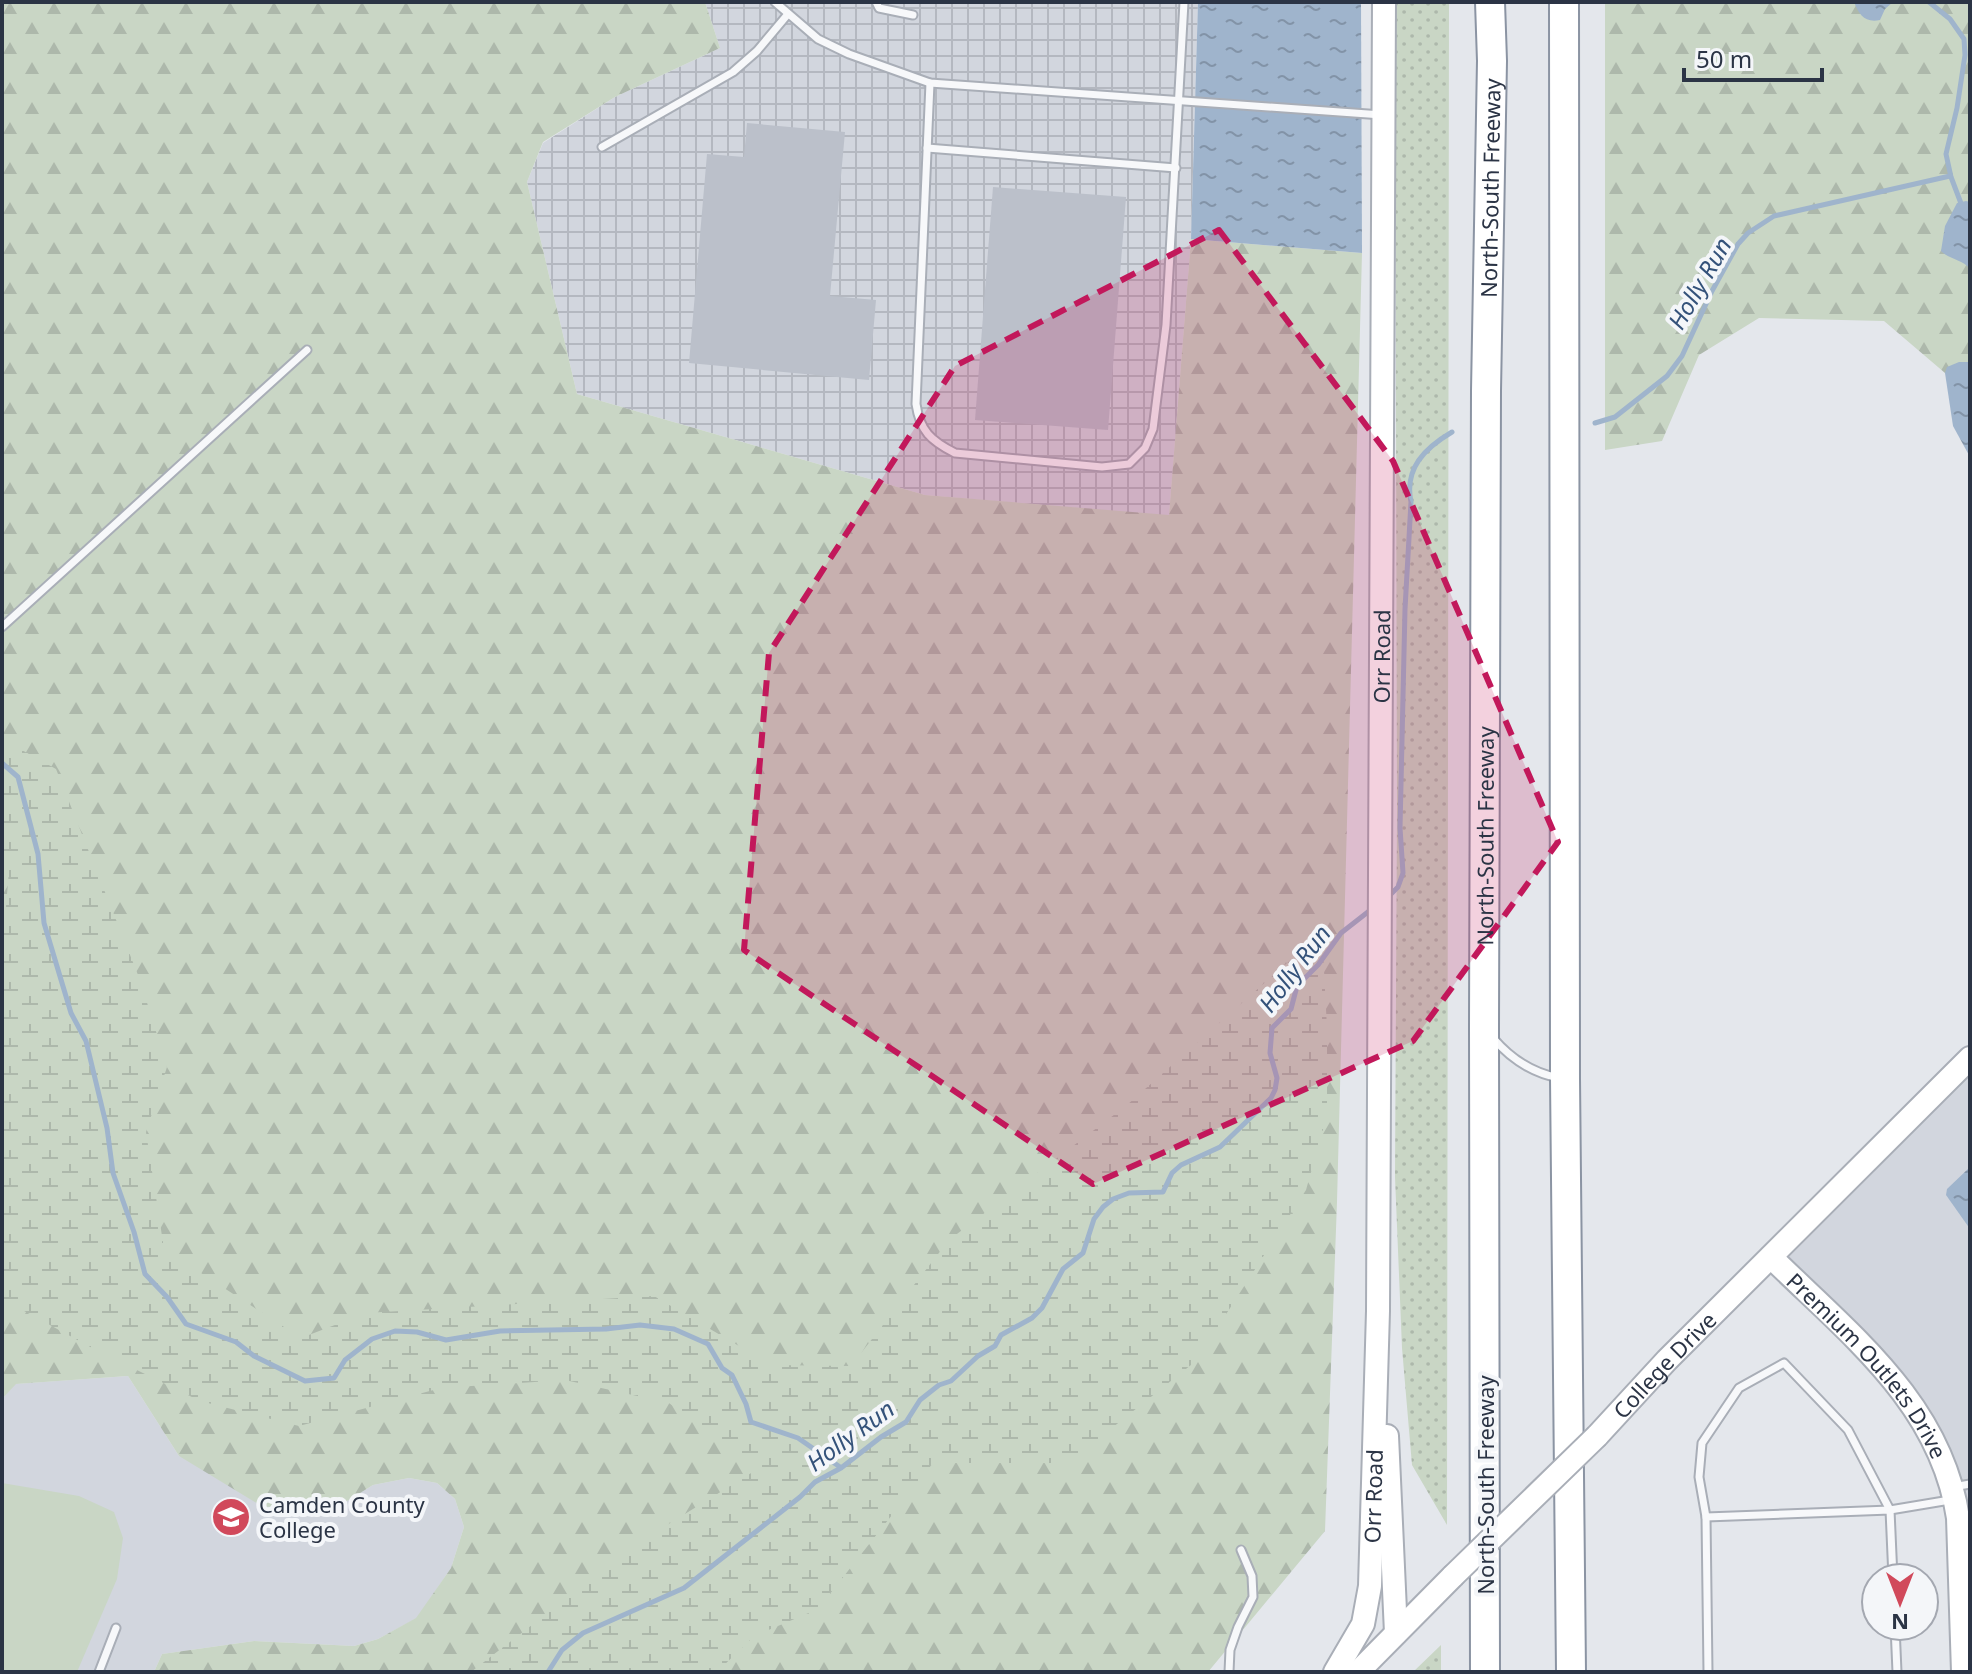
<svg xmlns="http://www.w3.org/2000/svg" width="1972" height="1674" font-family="'Noto Sans',sans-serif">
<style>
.built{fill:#d2d6de}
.industrial{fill:url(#industrial-grid)}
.green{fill:url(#green-dots)}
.forest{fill:url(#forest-firs)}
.wetland{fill:url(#wetland-marsh)}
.pitch{fill:#c9d6c5}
.water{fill:url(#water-ripples)}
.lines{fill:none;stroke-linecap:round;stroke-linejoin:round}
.stream{stroke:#9fb4cc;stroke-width:5}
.building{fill:#bbc0ca}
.lane-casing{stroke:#a9aeb7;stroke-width:11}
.secondary-casing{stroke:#a9aeb7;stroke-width:26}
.highway-casing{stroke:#8b94a3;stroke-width:32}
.lane{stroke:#f7f8fa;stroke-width:7}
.secondary{stroke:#fff;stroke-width:22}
.highway{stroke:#fff;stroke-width:28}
.secondary-bridge-casing{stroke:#a9aeb7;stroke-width:26;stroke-linecap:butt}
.secondary-bridge{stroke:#fff;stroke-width:22}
.marked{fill:#c2185b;fill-opacity:0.2;stroke:#c2185b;stroke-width:6;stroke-dasharray:16 10;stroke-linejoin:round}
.labels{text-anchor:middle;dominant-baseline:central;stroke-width:8;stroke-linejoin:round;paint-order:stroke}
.street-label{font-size:22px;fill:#2b3445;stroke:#f4f6f9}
.poi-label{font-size:22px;fill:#2b3445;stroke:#f4f6f9;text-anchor:start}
.water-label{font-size:24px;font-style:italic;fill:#34527a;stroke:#f4f6f9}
</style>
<defs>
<pattern id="industrial-grid" width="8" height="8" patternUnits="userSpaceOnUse" patternTransform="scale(2)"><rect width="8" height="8" fill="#d2d6de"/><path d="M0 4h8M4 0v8" fill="none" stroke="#b4b8c0"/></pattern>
<pattern id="green-dots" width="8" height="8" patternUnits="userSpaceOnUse" patternTransform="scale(2)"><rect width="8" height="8" fill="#c9d6c5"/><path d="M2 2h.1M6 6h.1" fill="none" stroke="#adb8ab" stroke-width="1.8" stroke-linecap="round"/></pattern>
<pattern id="forest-firs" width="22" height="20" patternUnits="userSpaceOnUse" patternTransform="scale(2)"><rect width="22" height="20" fill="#c9d6c5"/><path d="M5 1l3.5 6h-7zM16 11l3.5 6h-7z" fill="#adb8ab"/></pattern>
<pattern id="wetland-marsh" width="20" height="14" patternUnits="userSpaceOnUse" patternTransform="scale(2)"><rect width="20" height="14" fill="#c9d6c5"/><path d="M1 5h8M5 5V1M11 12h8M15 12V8" fill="none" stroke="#adb8ab"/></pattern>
<pattern id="water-ripples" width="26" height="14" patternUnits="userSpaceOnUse" patternTransform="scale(2)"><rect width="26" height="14" fill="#9fb4cc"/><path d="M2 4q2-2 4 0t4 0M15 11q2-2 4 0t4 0" fill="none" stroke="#8293a7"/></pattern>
</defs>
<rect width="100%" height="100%" fill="#e4e7ec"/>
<g class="built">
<polygon points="1970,1058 1970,1672 1937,1446 1772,1257"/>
<polygon points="128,1376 179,1456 344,1503 373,1485 409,1478 437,1483 455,1499 464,1527 451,1568 417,1618 378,1639 354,1646 254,1641 162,1654 154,1672 2,1672 2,1399 15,1384"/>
</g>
<polygon class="industrial" points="705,2 1198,2 1191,239 1169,516 925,495 577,394 527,182 543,143 615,97 720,48"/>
<g class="green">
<polygon points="1395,2 1449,2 1447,1525 1412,1465 1402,1348 1395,1177 1397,812"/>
<polygon points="1441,1645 1441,1672 1413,1672"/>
</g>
<g class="forest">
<polygon points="2,2 705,2 720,48 615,97 543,142 527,182 577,394 925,495 1169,515 1191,239 1362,253 1337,1202 1325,1531 1208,1672 154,1672 162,1654 254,1641 354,1646 378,1639 416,1618 451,1568 464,1527 455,1499 437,1483 409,1478 373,1485 344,1503 263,1507 179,1456 128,1376 16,1384 2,1399"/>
<polygon points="1605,2 1970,2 1970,379 1945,373 1884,321 1759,318 1699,355 1662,441 1605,450"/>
</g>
<polygon class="wetland" points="2,739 56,769 140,980 167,1067 146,1132 164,1249 301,1338 366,1313 654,1296 771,1365 851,1366 949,1240 1127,1105 1322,932 1327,1028 1327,1115 1306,1190 1196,1361 1068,1463 933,1463 818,1609 754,1636 717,1672 471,1672 638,1543 756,1470 669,1403 565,1380 441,1388 299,1426 200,1401 94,1349 2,1299 2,953 9,871 2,853"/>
<polygon class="pitch" points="2,1483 79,1496 114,1512 123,1538 117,1579 77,1672 2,1672"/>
<g class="water">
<polygon points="1198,2 1361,2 1362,253 1191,239"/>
<path d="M1854 2H1893L1885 9 1880 20C1865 23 1859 15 1854 2Z"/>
<path d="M1966 201 1970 202V269C1962 259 1950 260 1941 251L1945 226 1957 203Z"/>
<polygon points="1959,362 1970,362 1970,457 1953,426 1945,373 1947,367"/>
<polygon points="1970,1167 1970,1229 1946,1195 1947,1189"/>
</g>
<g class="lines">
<g class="stream">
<polyline points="1929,2 1950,19 1964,39 1965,55 1957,108 1946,154 1951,177 1962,206"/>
<polyline points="1595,423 1615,417 1667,376 1682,356 1712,291 1738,244 1748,233 1774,216 1950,176"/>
<polyline points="2,763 18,777 38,854 44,923 71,1013 86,1041 107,1128 113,1173 134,1232 145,1274 167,1297 186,1324 236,1342 254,1356 305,1381 334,1378 345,1360 372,1339 395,1331 417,1332 446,1340 500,1331 606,1329 640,1325 674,1329 708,1344 722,1368 732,1375 746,1404 751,1422 798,1438 840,1467"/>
<path d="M1388 897 1398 887 1403 873 1400 828 1405 609 1411 502C1404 468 1425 448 1452 432"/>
<polyline points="548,1672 562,1650 583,1633 684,1588 800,1497 815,1482 841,1468 881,1437 906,1422 920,1400 939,1385 951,1381 978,1356 995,1346 1001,1335 1032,1318 1042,1308 1063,1269 1083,1253 1094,1219 1103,1207 1113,1199 1129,1193 1163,1192 1172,1173 1181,1165 1220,1147 1271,1098 1275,1090 1277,1078 1270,1053 1272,1028 1291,1009 1297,986 1318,965 1341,933 1373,908"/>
</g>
</g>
<g class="building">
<polygon points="747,123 845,132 830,296 876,300 869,380 689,363 707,154 744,157"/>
<polygon points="993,187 1126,197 1108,430 975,420"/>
</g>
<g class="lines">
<defs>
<g id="lane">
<polyline points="775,2 818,39 849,54 930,83 1382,115"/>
<polyline points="876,2 879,8 913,15"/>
<path d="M930 83 916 404C920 431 931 441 955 453L1102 467 1129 464 1145 448 1153 429 1166 325 1184 2"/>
<polyline points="602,147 733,72 757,51 788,14"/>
<polyline points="927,148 1176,168"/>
<polyline points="2,627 307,350"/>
<path d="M1493 1038C1511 1059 1532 1073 1559 1078"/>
<polyline points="1953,1487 1970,1484"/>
<polyline points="1706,1517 1890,1510 1893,1578"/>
<polyline points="1895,1626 1897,1672"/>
<polyline points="99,1672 116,1628"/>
<polyline points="1229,1672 1230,1650 1238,1627 1253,1597 1252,1576 1241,1550"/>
<polyline points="1708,1672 1706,1517 1699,1477 1702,1443 1739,1388 1784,1363 1848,1430 1890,1510 1950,1500"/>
</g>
<g id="secondary">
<path id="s1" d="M1771 1257C1849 1334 1941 1403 1958 1518L1963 1672"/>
<polyline points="1387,1436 1396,1633"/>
<path id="s2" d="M1597 1436 1667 1360 1970 1058"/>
<path id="s3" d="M1335 1672 1363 1624 1370 1586 1378 1311 1384 2"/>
<polyline points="1358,1672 1453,1576"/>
</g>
<g id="highway">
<polyline points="1564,2 1565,1079 1571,1672"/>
<path id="s4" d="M1485 1672 1484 1027 1486 391 1492 61 1490 2"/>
</g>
</defs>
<use href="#lane" class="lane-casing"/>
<use href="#secondary" class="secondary-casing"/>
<use href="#highway" class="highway-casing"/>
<use href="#lane" class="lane"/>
<use href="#secondary" class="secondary"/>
<use href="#highway" class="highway"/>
<defs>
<polyline id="secondary-bridge" points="1453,1576 1597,1436"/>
</defs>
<use href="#secondary-bridge" class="secondary-bridge-casing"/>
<use href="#secondary-bridge" class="secondary-bridge"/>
</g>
<path class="marked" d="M1219 230 1393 461 1558 842 1413 1041 1093 1184 744 950 769 653 955 366Z"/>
<defs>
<symbol id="university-disc" viewBox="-11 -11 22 22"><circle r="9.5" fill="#d1495b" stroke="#f4f6f9"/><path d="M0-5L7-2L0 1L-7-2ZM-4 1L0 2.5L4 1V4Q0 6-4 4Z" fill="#fff"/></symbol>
</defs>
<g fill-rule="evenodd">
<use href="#university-disc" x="209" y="1495" width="44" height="44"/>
</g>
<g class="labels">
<g class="street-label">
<text stroke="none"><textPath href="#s4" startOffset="1484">North-South Freeway</textPath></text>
<text stroke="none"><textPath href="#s3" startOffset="1024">Orr Road</textPath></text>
<text stroke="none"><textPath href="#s4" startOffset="836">North-South Freeway</textPath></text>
<text stroke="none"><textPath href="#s2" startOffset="98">College Drive</textPath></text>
<text stroke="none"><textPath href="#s1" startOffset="146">Premium Outlets Drive</textPath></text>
<text transform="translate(1485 1485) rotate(-90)">North-South Freeway</text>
<text stroke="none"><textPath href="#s3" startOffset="184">Orr Road</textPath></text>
</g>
<g class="poi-label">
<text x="259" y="1504">Camden County<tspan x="259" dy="25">College</tspan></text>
</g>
<g class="water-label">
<text transform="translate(1699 283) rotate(-60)">Holly Run</text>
<text transform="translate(1294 968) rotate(-53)">Holly Run</text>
<text transform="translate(850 1435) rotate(-36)">Holly Run</text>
</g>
</g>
<rect width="1972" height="1674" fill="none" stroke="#2b3445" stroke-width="8"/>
<g transform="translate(1900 1602) rotate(180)"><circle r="38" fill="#f4f6f9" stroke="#a4a8b1" stroke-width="2"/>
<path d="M0-6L14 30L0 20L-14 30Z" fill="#d1495b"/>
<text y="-12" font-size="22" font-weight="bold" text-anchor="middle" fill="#2b3445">N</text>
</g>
<path d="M1684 68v12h138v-12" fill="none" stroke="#2b3445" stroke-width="4"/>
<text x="1696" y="68" font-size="24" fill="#2b3445" stroke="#f4f6f9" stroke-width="6" paint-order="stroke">50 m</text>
</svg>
